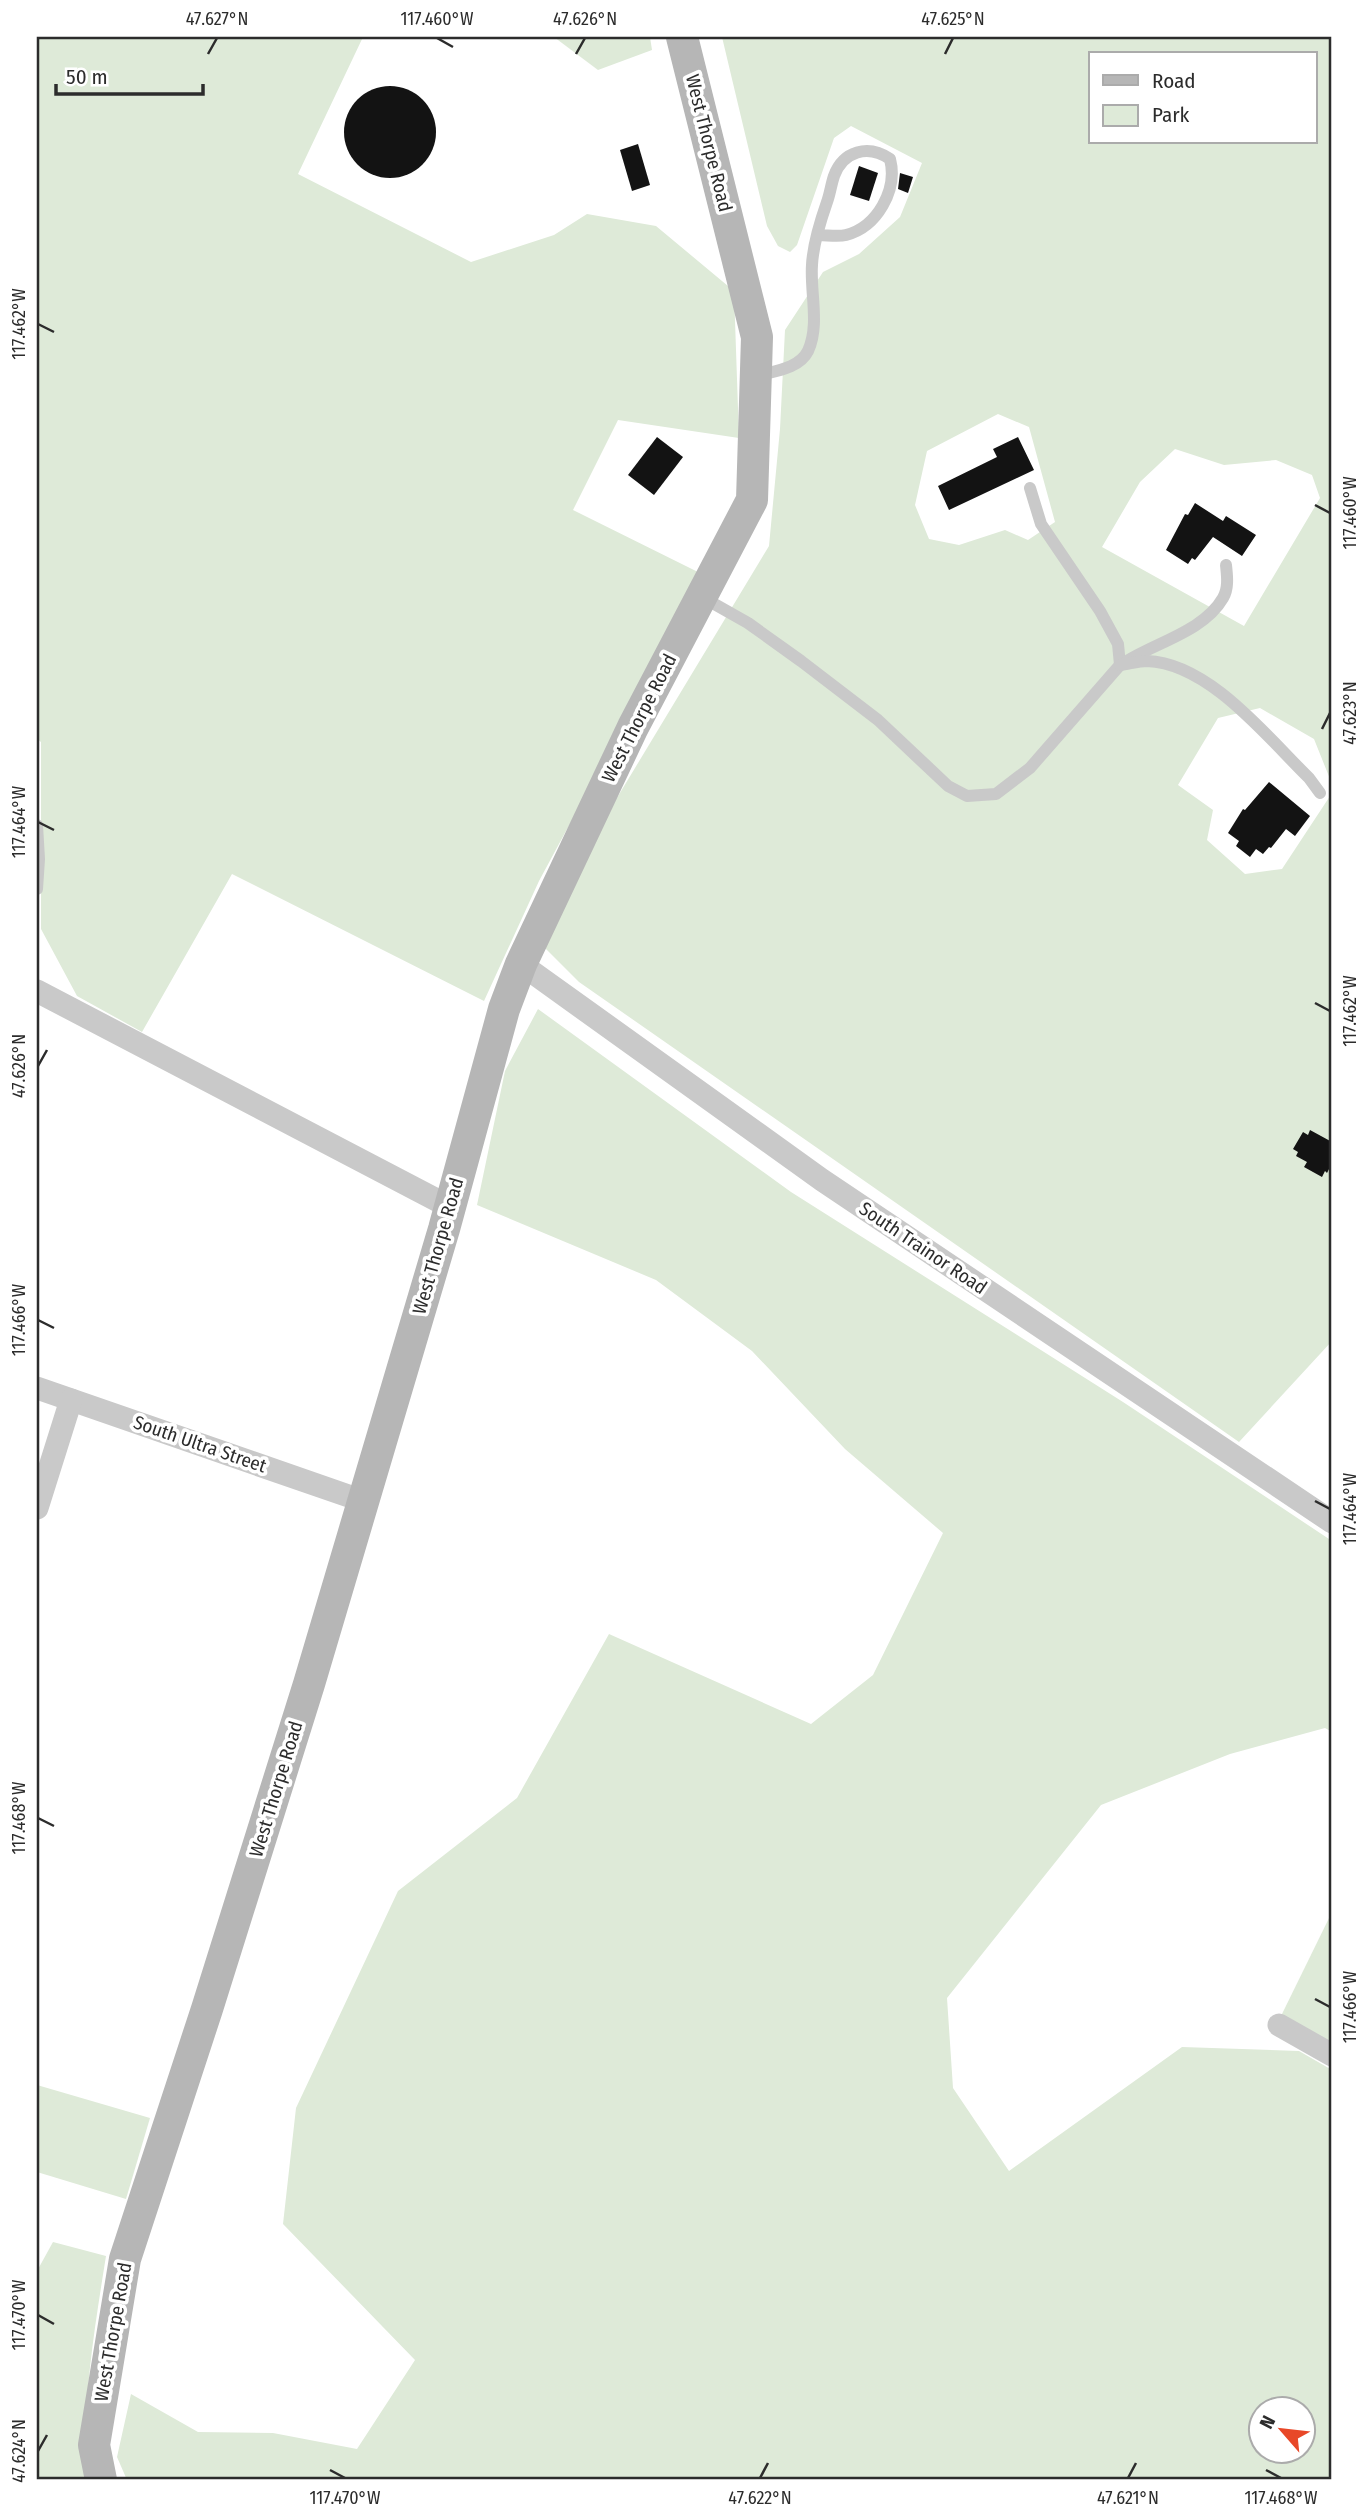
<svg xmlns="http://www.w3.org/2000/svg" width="1369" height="2517" font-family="'Fira Sans Condensed',sans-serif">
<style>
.green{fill:#deead8;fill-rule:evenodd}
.building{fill:#131313}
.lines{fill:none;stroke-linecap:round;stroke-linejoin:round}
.lane{stroke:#c9c9c9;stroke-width:12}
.street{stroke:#c9c9c9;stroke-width:23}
.secondary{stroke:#b6b6b6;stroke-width:32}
.ticks{fill:none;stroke:#2c2c2c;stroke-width:2.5}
.labels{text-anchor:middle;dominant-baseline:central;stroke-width:7;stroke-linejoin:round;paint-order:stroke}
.street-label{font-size:19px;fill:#2c2c2c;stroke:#fff}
.neatline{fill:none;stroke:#2c2c2c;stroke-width:2.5}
.ticks-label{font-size:18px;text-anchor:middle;fill:#2c2c2c}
</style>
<rect width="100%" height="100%" fill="#fff"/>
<g class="green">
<polygon points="37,37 363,37 298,174 471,262 554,235 587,214 656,226 734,291 739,438 618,420 573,510 704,575 539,881 484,1001 232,874 142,1032 77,996 41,929 41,742 37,739"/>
<polygon points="554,37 650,37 652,50 598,70"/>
<path d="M722 37H1332V784L1314 739 1260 708 1218 718 1178 785 1213 810 1207 840 1245 874 1282 869 1332 793V1341L1239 1442 579 982 543 946 603 821 769 546 780 429 785 330 823 272 859 254 900 217 922 163 851 126 834 138 797 245 790 252 778 246 767 226ZM1091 54H1315V142H1091ZM998 414 1029 427 1055 522 1028 540 1005 530 959 545 929 539 915 505 927 451ZM1175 449 1224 465 1276 460 1312 475 1320 498 1244 626 1102 547 1140 482Z"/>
<path d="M538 1009 791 1192 1123 1402 1332 1541V1732L1325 1728 1230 1754 1101 1805 947 1998 953 2088 1009 2171 1182 2047 1299 2051 1332 2070V2480H127L117 2457 131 2394 198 2432 273 2433 357 2449 415 2360 283 2224 296 2108 398 1891 517 1798 609 1634 811 1724 873 1675 943 1533 845 1449 752 1351 656 1280 477 1205 505 1071ZM1302 2408V2450H1260V2408Z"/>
<polygon points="1332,1912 1332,2045 1281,2016"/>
<polygon points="37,2085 150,2118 126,2199 37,2172"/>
<path d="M53 2242 106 2256C94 2331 82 2404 86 2480H37V2271Z"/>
</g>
<g class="building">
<circle cx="390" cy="132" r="46"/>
<polygon points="638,144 650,185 632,191 620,150"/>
<polygon points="859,166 878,173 869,201 850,195"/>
<polygon points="900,173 913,177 908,193 898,189"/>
<polygon points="657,437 683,457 654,495 628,475"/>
<polygon points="1018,437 1034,470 949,510 938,486 997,457 993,449"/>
<polygon points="1195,503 1223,521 1226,516 1256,535 1242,556 1213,537 1195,560 1192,558 1188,564 1166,550 1185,514 1188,515"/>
<polygon points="1269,782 1310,816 1295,836 1286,829 1271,848 1269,847 1263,854 1256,849 1250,857 1236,846 1239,841 1228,833 1243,809 1245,810"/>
<polygon points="1310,1130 1332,1142 1332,1163 1327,1173 1325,1171 1322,1177 1304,1167 1307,1162 1296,1156 1298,1152 1293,1149 1303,1132 1308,1135"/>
</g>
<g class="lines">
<g class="lane">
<path d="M756 376C774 371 799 369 808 351 820 325 810 292 812 265 813 245 820 222 827 202 830 194 831 185 834 176 843 151 868 144 890 159 898 190 877 227 846 235 838 237 827 235 818 235"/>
<polyline points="702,597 748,623 801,661 878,720 948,786 967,796 996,794 1030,768 1120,665 1118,644 1100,611 1041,524 1030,488"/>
<path d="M1127 661C1157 642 1204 631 1223 598 1229 588 1227 575 1226 565"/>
<path d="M1120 665C1129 664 1138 661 1147 661 1209 663 1267 737 1309 778L1320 793"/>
<polyline points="37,825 39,859 37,889"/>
</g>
<g class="street">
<polyline points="521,964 822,1180 1332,1522"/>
<polyline points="37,991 450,1207"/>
<polyline points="37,1388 363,1501"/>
<polyline points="37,1508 71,1400"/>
<polyline points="1279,2025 1332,2055"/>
</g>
<polyline class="secondary" points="101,2480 94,2445 125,2259 207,2009 309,1684 444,1229 504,1009 521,964 633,727 752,500 757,337 682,37"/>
</g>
<path class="ticks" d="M437 38 453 47M208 54 217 38M576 54 585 38M945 54 953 38M38 324 54 332M1315 505 1330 513M1322 729 1330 713M38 822 54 830M1315 1003 1330 1011M38 1066 47 1050M38 1320 54 1328M1315 1501 1330 1509M38 1818 54 1826M1315 1999 1330 2007M38 2315 54 2324M38 2451 47 2435M330 2470 345 2478M1266 2470 1281 2478M760 2478 768 2463M1128 2478 1136 2463"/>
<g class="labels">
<g class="street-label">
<text transform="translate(709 143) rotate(76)">West Thorpe Road</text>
<text transform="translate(639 718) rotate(-63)">West Thorpe Road</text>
<text transform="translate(438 1246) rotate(-74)">West Thorpe Road</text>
<text transform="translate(923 1248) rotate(34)">South Trainor Road</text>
<text transform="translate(200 1444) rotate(19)">South Ultra Street</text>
<text transform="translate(276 1789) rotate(-73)">West Thorpe Road</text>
<text transform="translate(113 2332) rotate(-80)">West Thorpe Road</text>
</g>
</g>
<rect width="1369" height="2517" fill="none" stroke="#ffffff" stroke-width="77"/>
<rect x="1089" y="52" width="228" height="91" fill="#ffffff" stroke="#ababab" stroke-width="2"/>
<rect x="1103" y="75" width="35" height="10" fill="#b6b6b6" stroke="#ababab" stroke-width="2"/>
<text x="1152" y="88" font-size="21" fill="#2c2c2c">Road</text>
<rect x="1103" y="105" width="35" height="21" fill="#deead8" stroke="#ababab" stroke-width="2"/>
<text x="1152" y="122" font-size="21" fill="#2c2c2c">Park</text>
<g transform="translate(1282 2430) rotate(298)"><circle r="33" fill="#ffffff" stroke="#ababab" stroke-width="2"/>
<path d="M0-5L12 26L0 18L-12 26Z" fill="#e84828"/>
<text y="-10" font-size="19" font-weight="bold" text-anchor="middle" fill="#2c2c2c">N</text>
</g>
<path d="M56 84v10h147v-10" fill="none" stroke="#2c2c2c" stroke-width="3.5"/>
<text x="66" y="84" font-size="21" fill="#2c2c2c" stroke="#ffffff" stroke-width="5" paint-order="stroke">50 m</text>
<rect x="38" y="38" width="1292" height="2440" class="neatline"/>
<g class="ticks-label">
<text x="217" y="25">47.627°N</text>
<text x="437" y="25">117.460°W</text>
<text x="585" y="25">47.626°N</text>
<text x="953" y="25">47.625°N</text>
<text transform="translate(19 324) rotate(-90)" y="6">117.462°W</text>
<text transform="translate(1350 513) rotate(-90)" y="6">117.460°W</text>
<text transform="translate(1350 713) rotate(-90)" y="6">47.623°N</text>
<text transform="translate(19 822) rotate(-90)" y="6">117.464°W</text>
<text transform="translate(1350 1011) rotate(-90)" y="6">117.462°W</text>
<text transform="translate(19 1066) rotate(-90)" y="6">47.626°N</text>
<text transform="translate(19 1320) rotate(-90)" y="6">117.466°W</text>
<text transform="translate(1350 1509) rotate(-90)" y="6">117.464°W</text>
<text transform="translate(19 1818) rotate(-90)" y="6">117.468°W</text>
<text transform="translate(1350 2007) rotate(-90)" y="6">117.466°W</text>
<text transform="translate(19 2315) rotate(-90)" y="6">117.470°W</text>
<text transform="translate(19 2451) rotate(-90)" y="6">47.624°N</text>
<text x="345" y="2504">117.470°W</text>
<text x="760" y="2504">47.622°N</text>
<text x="1128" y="2504">47.621°N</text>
<text x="1281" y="2504">117.468°W</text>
</g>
</svg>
